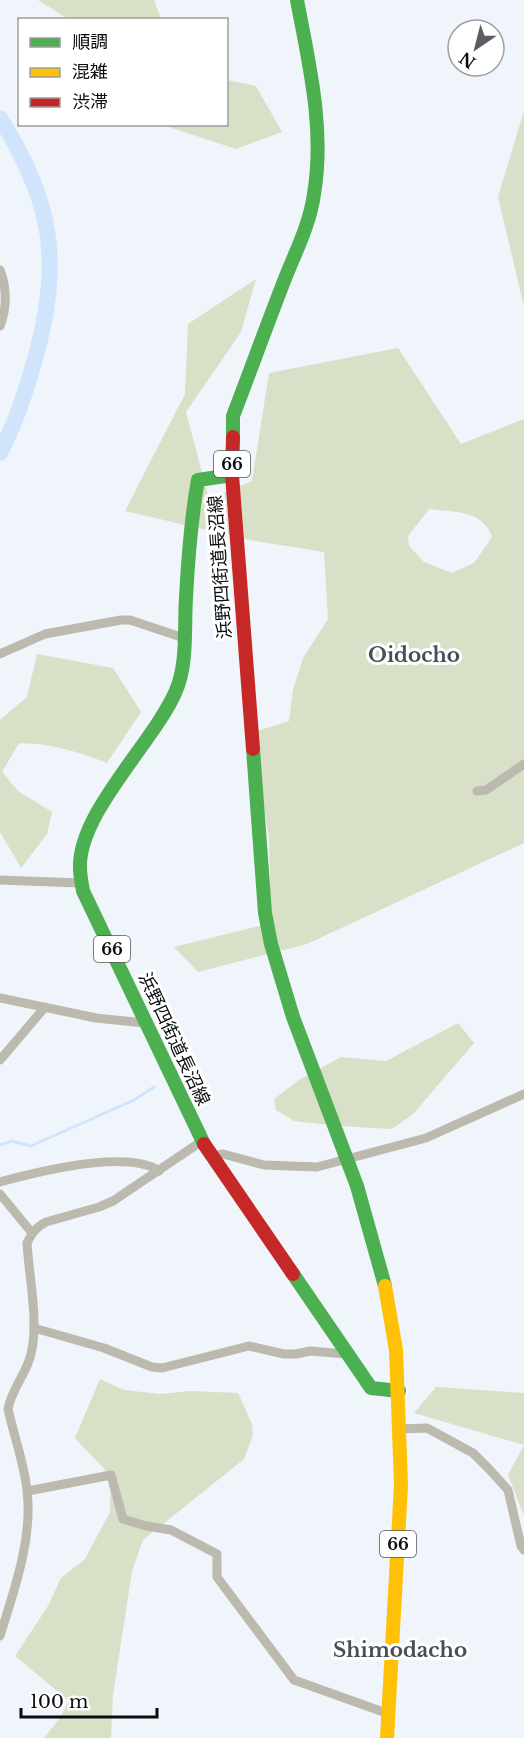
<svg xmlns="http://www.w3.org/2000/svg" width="524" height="1738" font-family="'Libre Baskerville','Noto Sans JP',serif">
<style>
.green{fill:#d8e0c8;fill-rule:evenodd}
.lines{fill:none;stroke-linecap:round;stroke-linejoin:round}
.stream{stroke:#d0e5fc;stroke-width:3}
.river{stroke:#d0e5fc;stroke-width:16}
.street{stroke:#bcb9ae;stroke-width:9}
.fast{stroke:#4caf50;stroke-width:14}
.slow{stroke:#ffc107;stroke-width:14}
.jam{stroke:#c62828;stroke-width:14}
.labels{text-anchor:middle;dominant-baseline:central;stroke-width:6;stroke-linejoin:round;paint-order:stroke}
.shield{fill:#fff;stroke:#545658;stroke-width:1.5}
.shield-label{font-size:16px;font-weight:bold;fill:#0a0d10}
.street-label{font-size:18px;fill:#0a0d10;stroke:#fff}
.neighbourhood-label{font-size:20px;font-weight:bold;fill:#474e56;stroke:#fff}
</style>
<rect width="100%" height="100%" fill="#eff5fa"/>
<g class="green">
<polygon points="38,0 154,0 161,19 68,19"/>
<polygon points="227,80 256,86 282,132 236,149 163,125 226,124"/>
<polygon points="524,111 524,306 498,197"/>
<path d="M256 279 241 332 186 412 209 499 252 481 269 373 398 348 461 444 524 419V843L307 944 198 972 174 947 271 923 269 837 251 733 289 721 293 690 303 658 328 619 324 552 250 540 125 511 185 394 188 324ZM429 509C453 512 484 510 492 537L474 563 452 573 424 562 409 546 408 536Z"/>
<path d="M37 654 113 668 141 712 107 763C79 752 50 743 19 743L2 772 18 791 52 812 47 834 21 868 0 832V720L27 697Z"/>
<polygon points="458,1023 474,1043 413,1114 392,1129 340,1126 294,1121 276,1110 274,1099 299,1080 341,1057 386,1061"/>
<polygon points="100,1379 124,1390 160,1394 190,1391 238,1393 252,1424 253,1435 244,1459 143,1540 132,1571 113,1695 111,1738 44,1738 60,1718 69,1701 15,1656 48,1606 61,1578 85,1559 110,1512 111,1476 75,1438"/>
<polygon points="436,1387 524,1393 524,1516 508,1475 524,1445 414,1413"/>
</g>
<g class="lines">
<polyline class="stream" points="0,1145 11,1141 31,1146 134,1100 154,1087"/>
<path class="river" d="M0 118C53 203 62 262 35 359 26 392 16 422 0 453"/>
<g class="street">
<path d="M0 270C7 287 7 309 0 326"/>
<polyline points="0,654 45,634 121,620 130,620 184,638"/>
<polyline points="477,791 486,790 524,764"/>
<polyline points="0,880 80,883"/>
<polyline points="0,998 96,1018 145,1023"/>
<polyline points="0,1060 45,1007"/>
<polyline points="213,1156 223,1154 264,1165 317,1167 426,1138 524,1094"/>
<path d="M0 1182C37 1172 127 1149 159 1171"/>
<polyline points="0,1194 32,1233"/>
<polyline points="34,1328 104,1348 152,1367 162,1368 249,1346 284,1354 296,1354 310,1351 346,1354"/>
<polyline points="400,1429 427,1428 473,1453 489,1469 508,1490 521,1546 524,1550"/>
<polyline points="28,1491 111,1475 123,1519 146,1526 171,1530 217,1554 217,1577 294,1680 389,1714"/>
<path d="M0 1636C14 1590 33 1539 27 1490 24 1463 14 1436 8 1409 12 1387 29 1371 32 1349 38 1317 29 1277 27 1243 32 1233 36 1227 46 1222L99 1207 113 1201 202 1141"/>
</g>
<g class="fast">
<path d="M233 437V416C251 369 268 322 286 276 297 249 310 223 314 194 325 129 309 64 297 0"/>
<polyline points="253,749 265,913 271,944 293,1017 357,1186 385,1286"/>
<path d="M204 1144 83 891C82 884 80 876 80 868 78 814 152 744 175 693 188 665 184 629 186 598 188 559 191 519 198 480L232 475"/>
<polyline points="293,1274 371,1388 399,1391"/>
</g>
<polyline class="slow" points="385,1286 396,1350 401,1485 387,1738"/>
<g class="jam">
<polyline points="233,437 232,475 253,749"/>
<polyline points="204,1144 293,1274"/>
</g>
</g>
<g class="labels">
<g class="shield">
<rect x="214" y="451" width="36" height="26" rx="4.5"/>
<rect x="94" y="936" width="36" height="26" rx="4.5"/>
<rect x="380" y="1531" width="36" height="26" rx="4.5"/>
</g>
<g class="shield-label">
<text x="232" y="464">66</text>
<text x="112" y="949">66</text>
<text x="398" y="1544">66</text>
</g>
<g class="street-label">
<text transform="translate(220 567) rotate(-94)">浜野四街道長沼線</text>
<text transform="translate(174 1039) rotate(65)">浜野四街道長沼線</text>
</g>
<g class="neighbourhood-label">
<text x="414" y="655">Oidocho</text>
<text x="400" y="1650">Shimodacho</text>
</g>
</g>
<rect x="18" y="18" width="210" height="108" fill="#ffffff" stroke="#9d9e9f" stroke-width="1.5"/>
<rect x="30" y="38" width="30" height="9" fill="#4caf50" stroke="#9d9e9f" stroke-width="1.5"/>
<text x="72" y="48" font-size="18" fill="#0a0d10">順調</text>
<rect x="30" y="68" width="30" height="9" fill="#ffc107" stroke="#9d9e9f" stroke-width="1.5"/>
<text x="72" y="78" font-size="18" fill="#0a0d10">混雑</text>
<rect x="30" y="98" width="30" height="9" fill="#c62828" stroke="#9d9e9f" stroke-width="1.5"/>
<text x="72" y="108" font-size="18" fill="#0a0d10">渋滞</text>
<g transform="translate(476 48) rotate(215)"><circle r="28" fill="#ffffff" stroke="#9d9e9f" stroke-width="1.5"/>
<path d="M0-4.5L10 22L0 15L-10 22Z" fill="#5a5e62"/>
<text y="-9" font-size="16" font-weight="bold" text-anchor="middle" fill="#0a0d10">N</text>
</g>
<path d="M21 1708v9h136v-9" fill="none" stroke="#0a0d10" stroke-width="3"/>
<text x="30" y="1708" font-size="18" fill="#0a0d10" stroke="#ffffff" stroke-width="4.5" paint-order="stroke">100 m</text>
</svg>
